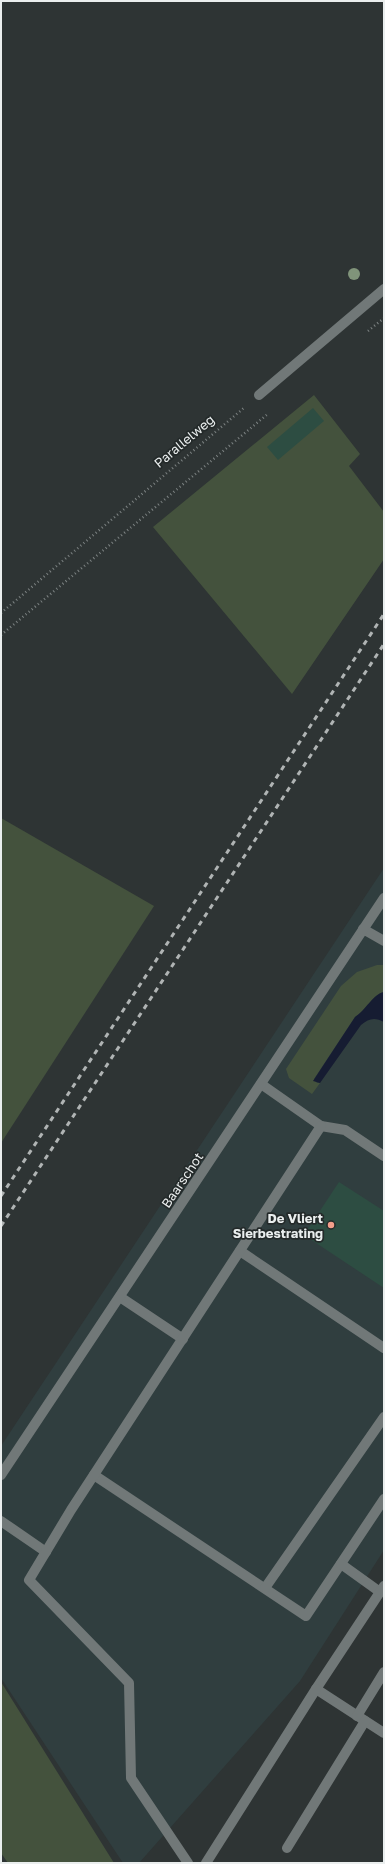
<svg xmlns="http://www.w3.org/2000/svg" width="385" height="1864" font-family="'Golos Text',sans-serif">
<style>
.built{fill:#303e3f}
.green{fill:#44523d}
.water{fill:#161c32}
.building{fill:#2d4d42}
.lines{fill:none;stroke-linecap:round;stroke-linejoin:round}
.path{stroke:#7d8383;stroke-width:2.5;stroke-dasharray:1 3;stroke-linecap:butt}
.minor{stroke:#717878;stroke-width:10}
.rail{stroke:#b0b4b4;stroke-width:3;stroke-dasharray:5 5;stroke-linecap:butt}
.tree{fill:#80947a}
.poi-dot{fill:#f49e8a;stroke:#242a2a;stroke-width:1.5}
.labels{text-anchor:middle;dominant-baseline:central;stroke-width:3.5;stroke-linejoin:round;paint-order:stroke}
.street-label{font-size:13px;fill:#eaeeee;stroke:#242a2a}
.poi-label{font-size:13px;font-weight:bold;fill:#eaeeee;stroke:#242a2a;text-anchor:end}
</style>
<rect width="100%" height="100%" fill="#2e3434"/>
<polygon class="built" points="384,868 384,1550 300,1681 139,1863 123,1863 1,1678 1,1446"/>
<g class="green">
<polygon points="314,395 360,454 349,466 384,512 384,559 292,694 153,527"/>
<polygon points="1,818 154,906 1,1143"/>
<path d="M377 965H384V992C373 994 366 1011 355 1017L314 1079 317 1083H320L312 1094 289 1078 286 1069 341 986 357 972Z"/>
<polygon points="1,1682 114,1863 8,1863 1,1853"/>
</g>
<path class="water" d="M384 992V1022C375 1017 369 1018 361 1025L320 1083 313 1081 355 1017C366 1010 373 994 384 992Z"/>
<g class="building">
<polygon points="313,408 324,421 278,460 267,447"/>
<polygon points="339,1182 384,1211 384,1288 304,1235"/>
</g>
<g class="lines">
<g class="path">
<polyline points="368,331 384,318"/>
<polyline points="1,613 245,407"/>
<polyline points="1,635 269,413"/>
</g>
<g class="minor">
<polyline points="259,395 384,289"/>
<polyline points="363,929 384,941"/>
<polyline points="261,1084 321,1126 345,1130 384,1156"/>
<polyline points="240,1251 384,1348"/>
<polyline points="120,1297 183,1339"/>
<polyline points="1,1475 384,898"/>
<polyline points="94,1475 306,1616 384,1499"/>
<polyline points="1,1521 46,1552"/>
<polyline points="341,1564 380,1592"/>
<polyline points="384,1586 316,1689 384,1733"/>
<polyline points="265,1588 384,1417"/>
<polyline points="357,1716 384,1672"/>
<polyline points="287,1848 365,1721"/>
<polyline points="188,1863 131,1778 129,1683 29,1580 71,1510 321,1126"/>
<polyline points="206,1863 316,1689"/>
</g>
<g class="rail">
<polyline points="1,1196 384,614"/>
<polyline points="1,1226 384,644"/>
</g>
</g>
<circle class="tree" cx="354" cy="274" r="6"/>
<circle class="poi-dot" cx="331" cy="1225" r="4"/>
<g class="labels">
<g class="street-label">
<text transform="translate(184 441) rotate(-40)">Parallelweg</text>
<text transform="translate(182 1180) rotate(-56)">Baarschot</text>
</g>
<g class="poi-label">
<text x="323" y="1218">De Vliert<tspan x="323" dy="15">Sierbestrating</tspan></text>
</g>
</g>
<rect width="385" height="1864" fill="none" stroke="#eaeeee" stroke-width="4"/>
</svg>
